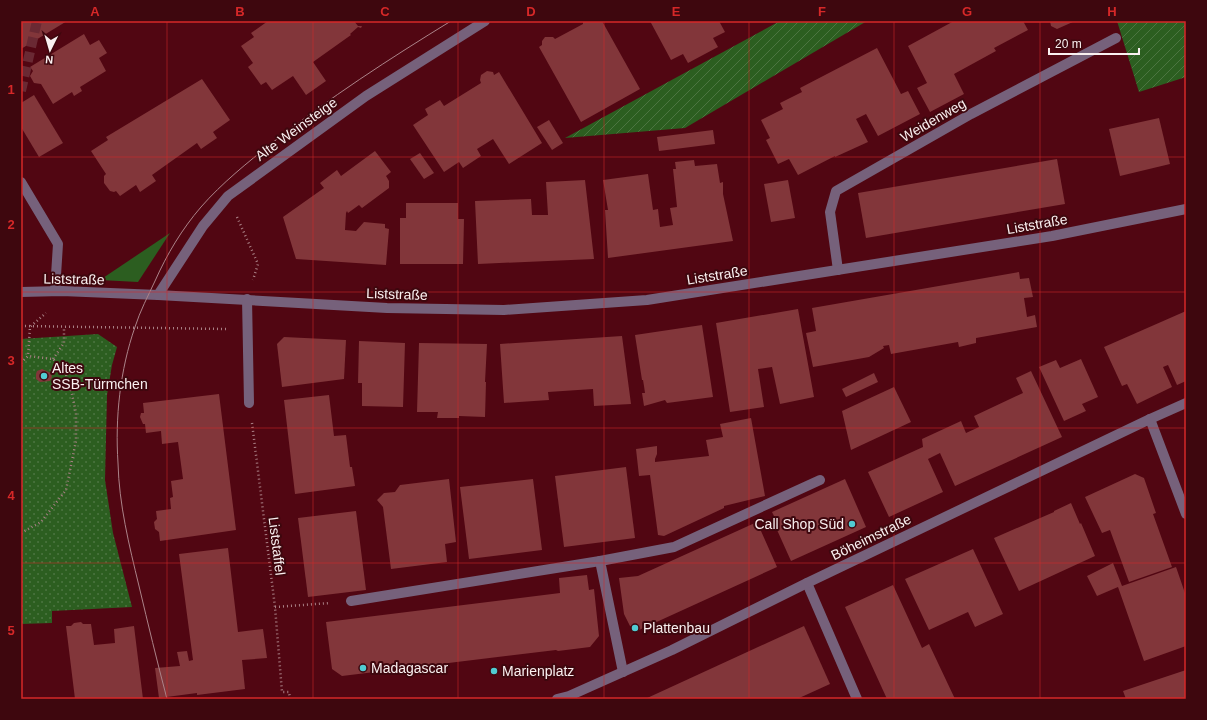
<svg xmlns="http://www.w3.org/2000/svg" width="1207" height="720" font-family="Arial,sans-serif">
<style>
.grass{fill:#2c5e20}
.park{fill:url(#park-dots)}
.garden{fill:url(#garden-furrows)}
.building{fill:#82363a}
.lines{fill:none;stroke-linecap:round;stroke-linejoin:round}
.major-tunnel{stroke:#6a2933;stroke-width:10;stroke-dasharray:10 5;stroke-linecap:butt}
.path{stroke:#aa8186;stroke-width:2.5;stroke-dasharray:1 3;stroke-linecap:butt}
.minor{stroke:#76617b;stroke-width:10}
.tram{stroke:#ab8389;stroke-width:1}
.grid{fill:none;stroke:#d62828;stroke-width:1;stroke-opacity:0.55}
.poi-dot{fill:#51ccd2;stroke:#3e070e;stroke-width:1.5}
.labels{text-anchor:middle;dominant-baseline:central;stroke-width:4;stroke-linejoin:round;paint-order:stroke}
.street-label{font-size:14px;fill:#faf0f0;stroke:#3e070e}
.poi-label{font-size:14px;fill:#faf0f0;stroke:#3e070e;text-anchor:start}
.neatline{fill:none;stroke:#d62828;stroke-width:1.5}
.grid-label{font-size:13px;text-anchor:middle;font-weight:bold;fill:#d62828}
</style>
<defs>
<pattern id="park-dots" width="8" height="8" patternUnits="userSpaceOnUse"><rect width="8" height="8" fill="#2c5e20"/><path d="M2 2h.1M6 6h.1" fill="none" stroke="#4c7541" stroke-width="1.8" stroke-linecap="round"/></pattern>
<pattern id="garden-furrows" width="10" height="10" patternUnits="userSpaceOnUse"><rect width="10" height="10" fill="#2c5e20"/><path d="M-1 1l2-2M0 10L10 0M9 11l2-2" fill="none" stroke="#4c7541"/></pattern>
</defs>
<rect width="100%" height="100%" fill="#510612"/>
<polygon class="grass" points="170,233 138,282 100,280"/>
<polygon class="park" points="98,334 117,347 112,365 107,395 105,480 113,533 132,607 52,611 52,623 21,624 21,339"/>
<g class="garden">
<polygon points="780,21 867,21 685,128 565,138"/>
<polygon points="1117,21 1186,21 1186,77 1139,92"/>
</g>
<g class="building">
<polygon points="21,21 67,21 21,49"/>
<polygon points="268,21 354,21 358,26 362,26 361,28 358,27 350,34 351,35 313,62 326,81 306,95 293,76 272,90 266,82 261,85 248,67 253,63 241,46 254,37 251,33"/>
<polygon points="583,21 602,21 640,89 581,122 539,47 542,45 542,41 545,37 553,37 555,39 583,24"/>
<polygon points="650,21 719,21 725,32 713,38 718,47 688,63 683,54 671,60"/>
<polygon points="954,21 1023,21 1028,30 994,48 996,51 954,74 964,94 930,112 917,88 927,83 908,46"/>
<polygon points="1050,21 1075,21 1057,29 1051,26"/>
<polygon points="84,34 90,45 99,40 107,53 99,58 106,71 80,87 82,91 74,96 72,92 53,104 41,84 34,83 30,76 33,71 30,67"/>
<polygon points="877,48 901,94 908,91 920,114 878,136 866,114 856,119 868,142 835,157 835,156 798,175 789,159 778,164 766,140 770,138 761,120 783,109 780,103 802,92 800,88"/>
<polygon points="487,71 493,72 494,75 499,72 542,143 509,164 493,139 477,149 481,156 463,168 459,162 444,172 413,125 428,115 425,109 440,100 444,106 481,83 480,80 481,75"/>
<polygon points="202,79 230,120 213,132 217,138 201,149 197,143 152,175 156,181 140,192 136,185 120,196 116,191 114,192 110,191 104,183 104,176 106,174 91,151 108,140 106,137"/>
<polygon points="34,95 63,143 39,157 21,127 21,103"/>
<polygon points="1159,118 1170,164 1120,176 1109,129"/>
<polygon points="549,120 563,143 552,150 537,127"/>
<polygon points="713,130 715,144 659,151 657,137"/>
<polygon points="375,151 391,172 386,176 389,181 389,188 362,208 359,205 348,213 347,211 346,213 345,230 356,231 364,222 385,224 385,228 389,229 386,265 296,259 283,217 324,188 320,183 337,170 341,176"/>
<polygon points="420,153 434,173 424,179 410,159"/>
<polygon points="1057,159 1065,204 866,238 858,193"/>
<polygon points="694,160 695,166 717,164 720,183 723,182 723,194 733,241 608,258 605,210 608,210 603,180 648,174 653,210 658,209 660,227 673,225 670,208 677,207 673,169 676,169 675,162"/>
<polygon points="585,180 594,259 478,264 475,201 531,199 532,215 548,215 546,182"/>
<polygon points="788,180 795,218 771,222 764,184"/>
<polygon points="406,203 458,203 458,219 464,219 463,264 400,264 400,218 406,218"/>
<polygon points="1019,272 1020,279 1029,278 1033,297 1024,298 1027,317 1035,315 1037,327 976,338 976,343 959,347 958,342 891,354 889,345 883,346 884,348 869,357 813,367 806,333 816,331 812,308"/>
<polygon points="798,309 814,397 780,404 772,367 758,369 764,407 730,412 716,323"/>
<polygon points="1186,311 1186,381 1177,385 1168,365 1163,367 1172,387 1137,404 1127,384 1122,386 1104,347"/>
<polygon points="702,325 713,397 667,403 665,400 644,406 642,393 645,393 644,386 643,380 642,380 635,335"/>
<polygon points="622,336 631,404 594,406 593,389 548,392 549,400 504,403 500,344"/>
<polygon points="284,337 346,340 344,379 282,387 277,344"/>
<polygon points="359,341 405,343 403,407 362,406 362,383 358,383"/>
<polygon points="419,343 487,344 485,382 486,382 485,417 459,416 459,418 437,418 438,412 417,412"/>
<polygon points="1081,359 1098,397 1082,404 1086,411 1064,421 1039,367 1056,360 1060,368"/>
<polygon points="42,369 51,373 52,377 50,381 40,382 36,379 36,374 37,371"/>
<polygon points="1031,371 1062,437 955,486 940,453 928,459 943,492 889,517 868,472 923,447 922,439 961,421 966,433 979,427 974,416 1023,393 1016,378"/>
<polygon points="874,373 878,382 846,397 842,389"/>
<polygon points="894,387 911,422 851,450 842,411"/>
<polygon points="219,394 236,530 160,541 159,532 155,529 154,522 157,519 156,511 171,509 170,498 173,497 171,481 183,479 178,442 162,444 161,431 146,433 145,424 143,424 140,417 141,413 144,413 143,403"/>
<polygon points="329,395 334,436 346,435 350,467 352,467 355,486 295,494 284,400"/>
<polygon points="751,418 765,496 724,506 724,508 664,536 658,535 650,475 639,476 636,449 657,446 657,454 655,459 655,462 709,456 706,440 723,437 720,424"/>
<polygon points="626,467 635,538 564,547 555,476"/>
<polygon points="1135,474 1144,478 1156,513 1153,514 1172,567 1129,582 1110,530 1102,533 1085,497"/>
<polygon points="449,479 456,542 445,544 447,562 391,569 383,507 377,500 384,493 395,492 400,485"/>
<polygon points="533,479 542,550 469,559 460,487"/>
<polygon points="845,479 866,527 791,561 773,521 776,520 772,512"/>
<polygon points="1071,503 1080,524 1081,523 1095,556 1019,591 994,538 1054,512 1054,511"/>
<polygon points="356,511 366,590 308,597 298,518"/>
<polygon points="757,522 777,567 639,630 630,626 624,614 619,578 638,576"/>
<polygon points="228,548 238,632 263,629 267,658 242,660 245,689 197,695 197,693 159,698 155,668 180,666 177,652 187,651 189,661 193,660 179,554"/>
<polygon points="973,549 1003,614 975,627 968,612 929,630 905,579"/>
<polygon points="1113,563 1122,586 1176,567 1186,596 1186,646 1144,661 1118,587 1097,596 1087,576"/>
<polygon points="587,575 589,590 594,589 599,636 590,647 558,651 556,650 342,676 332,669 326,622 560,593 559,578"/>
<polygon points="893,585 922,648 929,644 955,699 887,699 845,607"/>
<polygon points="81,622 83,624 91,624 94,645 115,643 114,629 134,626 143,699 75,699 66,626 71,626 74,623"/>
<polygon points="804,626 830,684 797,699 645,699"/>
<polygon points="1186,670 1186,699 1126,699 1123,691"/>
</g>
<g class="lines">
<polyline class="major-tunnel" points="21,91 37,21"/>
<g class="path">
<polyline points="237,217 258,264 253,280"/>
<polyline points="21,326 226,329"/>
<polyline points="53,359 64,343 64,327"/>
<polyline points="21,363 28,356 30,327 46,313"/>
<polyline points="252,423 275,607 282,692 289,692 290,699"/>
<polyline points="21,533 41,522 66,490 76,441 76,413 70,385 64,369 53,359 28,356"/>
<polyline points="275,607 330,603"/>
</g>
<g class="minor">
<polyline points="21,182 58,244 55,291"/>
<polyline points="838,270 830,212 836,191 971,114 1116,38"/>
<polyline points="21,292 62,291 158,295 387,308 504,310 647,300 1052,236 1186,209"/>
<polyline points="158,295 203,226 228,196 366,96 485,21"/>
<polyline points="247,299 249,403"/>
<polyline points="1150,419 1186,514"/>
<polyline points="807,583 857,699"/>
<polyline points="351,601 600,561"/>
<polyline points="623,672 600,561 674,547 820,480"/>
<polyline points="557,699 569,696 672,650 807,583 1150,419 1186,403"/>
</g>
<path class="tram" d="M167 699C157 661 148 624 139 586 129 545 119 504 118 463 115 418 120 370 135 327 140 311 148 296 155 281 167 254 182 229 201 207 222 183 247 163 272 143 329 98 389 59 451 21"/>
</g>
<path class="grid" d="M167 21V699M313 21V699M458 21V699M604 21V699M749 21V699M894 21V699M1040 21V699M21 157H1186M21 292H1186M21 428H1186M21 563H1186"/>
<g class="poi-dot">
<circle cx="44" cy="376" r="4"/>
<circle cx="852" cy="524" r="4"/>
<circle cx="635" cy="628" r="4"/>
<circle cx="363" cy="668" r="4"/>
<circle cx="494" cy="671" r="4"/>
</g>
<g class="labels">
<g class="street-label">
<text transform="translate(933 120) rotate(-30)">Weidenweg</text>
<text transform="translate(296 129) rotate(-36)">Alte Weinsteige</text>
<text transform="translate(1037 224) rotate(-10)">Liststraße</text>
<text transform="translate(717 275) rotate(-9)">Liststraße</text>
<text transform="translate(74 279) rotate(1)">Liststraße</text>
<text transform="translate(397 294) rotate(2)">Liststraße</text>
<text transform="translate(871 537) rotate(-26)">Böheimstraße</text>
<text transform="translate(277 546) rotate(83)">Liststaffel</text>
</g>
<g class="poi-label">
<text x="52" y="368">Altes<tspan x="52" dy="16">SSB-Türmchen</tspan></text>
<text x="844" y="524" text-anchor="end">Call Shop Süd</text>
<text x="643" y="628">Plattenbau</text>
<text x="371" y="668">Madagascar</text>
<text x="502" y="671">Marienplatz</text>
</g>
</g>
<rect width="1207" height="720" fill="none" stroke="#3e070e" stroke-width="44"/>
<g transform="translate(50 50) rotate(185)" stroke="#3e070e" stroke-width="3" paint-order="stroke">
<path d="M0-3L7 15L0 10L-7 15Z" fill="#faf0f0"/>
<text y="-6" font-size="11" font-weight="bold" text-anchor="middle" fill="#faf0f0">N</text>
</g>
<path d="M1049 48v6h90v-6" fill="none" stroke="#faf0f0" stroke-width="2"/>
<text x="1055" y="48" font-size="12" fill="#faf0f0" stroke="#3e070e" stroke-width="3" paint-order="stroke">20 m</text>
<rect x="22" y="22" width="1163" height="676" class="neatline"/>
<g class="grid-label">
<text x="95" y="16">A</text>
<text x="240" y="16">B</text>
<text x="385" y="16">C</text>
<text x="531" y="16">D</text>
<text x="676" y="16">E</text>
<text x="822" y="16">F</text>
<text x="967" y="16">G</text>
<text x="1112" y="16">H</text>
<text x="11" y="94">1</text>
<text x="11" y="229">2</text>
<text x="11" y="365">3</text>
<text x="11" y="500">4</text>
<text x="11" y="635">5</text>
</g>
</svg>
